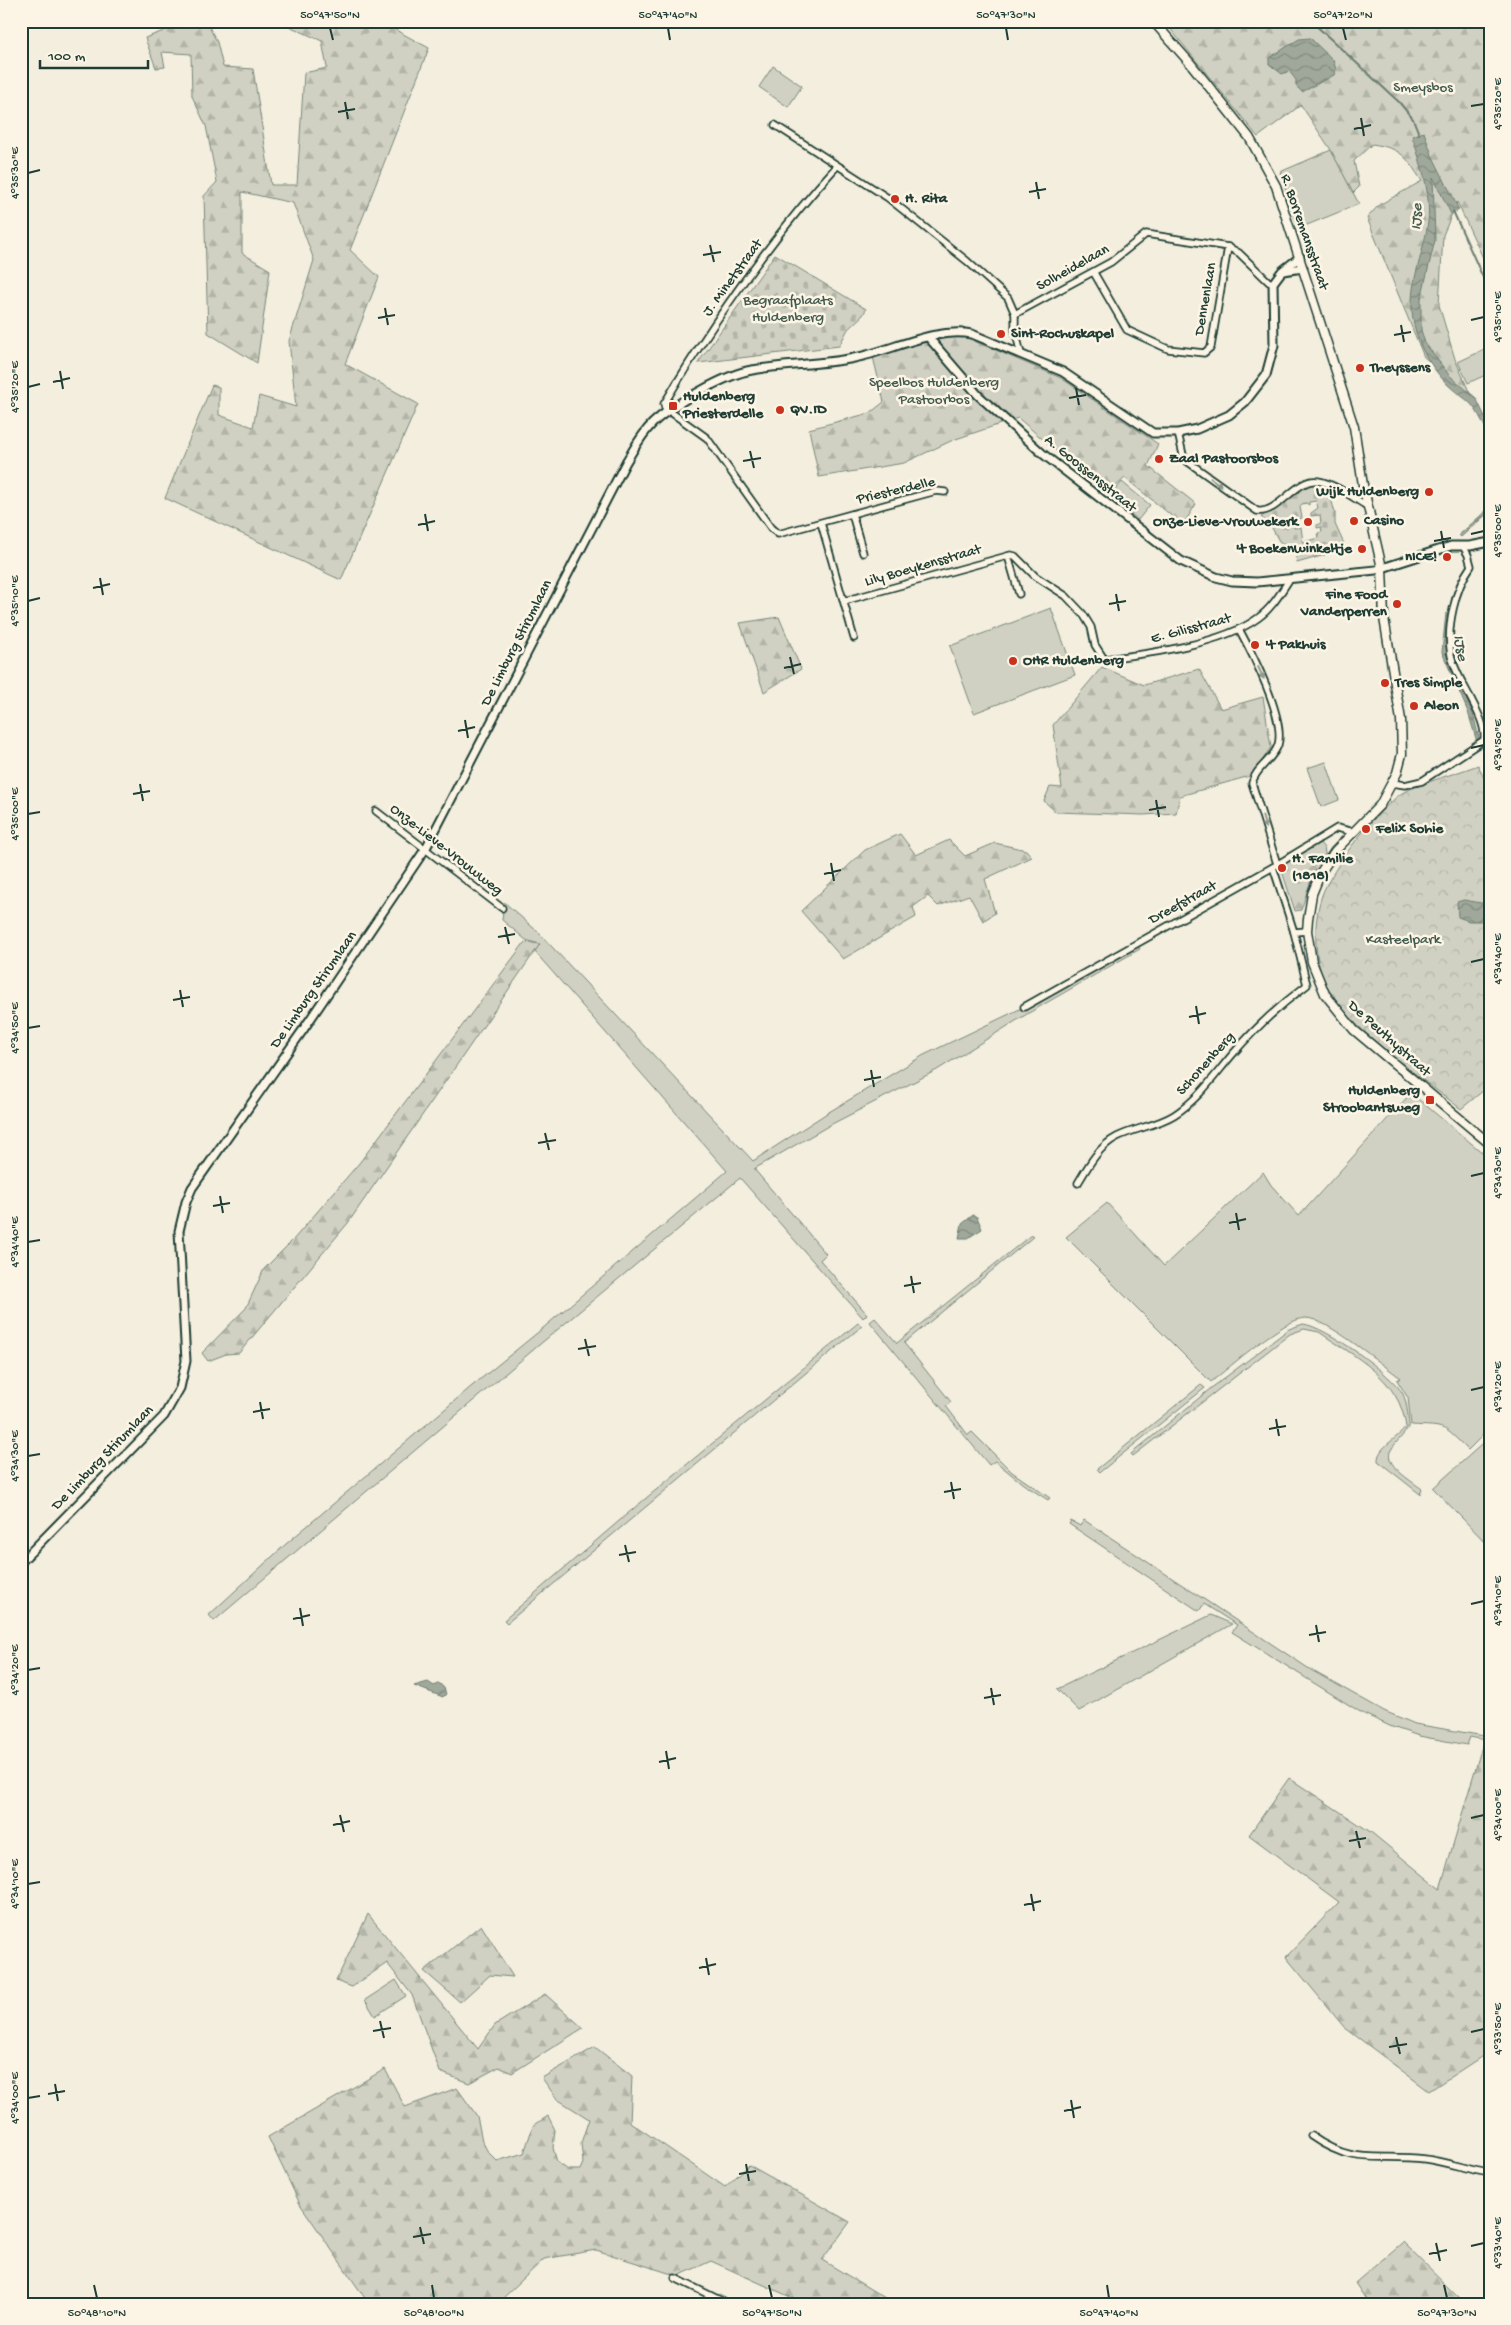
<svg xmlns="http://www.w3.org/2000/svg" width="1511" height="2325" font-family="'Gochi Hand',sans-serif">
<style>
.green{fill:#d0d1c2;stroke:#78877b}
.forest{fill:url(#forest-firs);stroke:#78877b}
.cemetery{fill:url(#cemetery-stones);stroke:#78877b;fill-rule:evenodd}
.park{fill:url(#park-crowns);stroke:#78877b}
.water{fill:url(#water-waves);stroke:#6c7d72}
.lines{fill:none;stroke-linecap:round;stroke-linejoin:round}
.stream{stroke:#6c7d72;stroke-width:2}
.minor-casing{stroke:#1f3d34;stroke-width:9}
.tertiary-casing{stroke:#1f3d34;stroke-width:11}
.secondary-casing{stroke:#1f3d34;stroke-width:11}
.minor{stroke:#fcf5e5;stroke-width:5.5}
.tertiary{stroke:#fcf5e5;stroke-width:7}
.secondary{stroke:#fcf5e5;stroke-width:8}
.oneway{fill:#8e998c}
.ticks{fill:none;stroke:#1f3d34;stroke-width:2}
.poi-dot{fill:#c8321e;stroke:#fcf5e5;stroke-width:2}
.labels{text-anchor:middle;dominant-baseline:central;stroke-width:5;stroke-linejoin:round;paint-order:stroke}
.park-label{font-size:15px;fill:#425b50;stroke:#fcf5e5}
.poi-label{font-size:15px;font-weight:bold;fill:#1f3d34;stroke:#fcf5e5;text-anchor:start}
.street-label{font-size:15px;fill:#1f3d34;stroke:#fcf5e5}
.water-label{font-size:16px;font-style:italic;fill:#465d53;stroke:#fcf5e5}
.neatline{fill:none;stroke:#1f3d34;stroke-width:2}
.ticks-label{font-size:12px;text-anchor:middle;fill:#1f3d34}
</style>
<defs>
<pattern id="forest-firs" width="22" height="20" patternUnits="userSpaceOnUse" patternTransform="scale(1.25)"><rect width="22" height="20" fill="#d0d1c2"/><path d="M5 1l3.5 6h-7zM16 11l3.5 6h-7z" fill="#b2b4a7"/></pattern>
<pattern id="cemetery-stones" width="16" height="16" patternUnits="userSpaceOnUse" patternTransform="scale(1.25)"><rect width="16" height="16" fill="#d0d1c2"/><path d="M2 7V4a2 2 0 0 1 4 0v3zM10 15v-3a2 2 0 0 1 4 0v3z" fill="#b2b4a7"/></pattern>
<pattern id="park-crowns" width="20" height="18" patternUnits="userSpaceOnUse" patternTransform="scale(1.25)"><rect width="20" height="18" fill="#d0d1c2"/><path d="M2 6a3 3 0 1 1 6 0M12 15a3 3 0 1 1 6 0" fill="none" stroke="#b2b4a7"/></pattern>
<pattern id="water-waves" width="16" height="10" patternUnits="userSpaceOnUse" patternTransform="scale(1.25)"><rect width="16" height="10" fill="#a0a89b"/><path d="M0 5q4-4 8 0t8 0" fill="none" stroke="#828a7f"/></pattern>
</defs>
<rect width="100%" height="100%" fill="#f3eede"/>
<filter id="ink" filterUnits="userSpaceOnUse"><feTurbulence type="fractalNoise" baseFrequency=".02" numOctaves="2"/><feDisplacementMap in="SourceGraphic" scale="10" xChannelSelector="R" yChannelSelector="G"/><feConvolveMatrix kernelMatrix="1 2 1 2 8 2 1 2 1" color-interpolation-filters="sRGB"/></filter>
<g filter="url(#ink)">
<g class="green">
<polygon points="773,66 802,86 788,107 759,87"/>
<polygon points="1331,150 1359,204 1307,225 1297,225 1280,172"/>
<polygon points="1490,347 1490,373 1468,383 1458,362"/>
<polygon points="1122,482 1150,505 1138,520 1110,496"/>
<polygon points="1051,608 1075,675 974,713 950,646"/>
<polygon points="1326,762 1339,800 1321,807 1307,768"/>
<polygon points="504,902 538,932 753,1161 824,1115 924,1055 1024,1007 1136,943 1140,949 1027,1014 937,1070 830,1125 754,1169 826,1254 820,1260 867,1314 863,1318 740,1178 539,1345 214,1621 209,1615 286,1544 472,1386 542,1329 727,1171 535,952 539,944 526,940 502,920"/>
<path d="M1411 1093 1490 1159V1428L1468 1450C1442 1424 1447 1427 1411 1425L1408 1398 1397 1380 1401 1378C1382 1365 1326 1318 1306 1318 1284 1318 1230 1367 1211 1382L1066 1237 1107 1203 1164 1266 1263 1172 1271 1185 1299 1216Z"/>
<polygon points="1031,1235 1034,1236 904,1343 951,1402 946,1406 968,1435 972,1432 1012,1472 1050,1498 1048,1500 1023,1484 995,1461 989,1465 870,1322 875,1318 897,1343"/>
<polygon points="858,1323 862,1326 507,1623 504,1620 633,1509"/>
<path d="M1303 1324C1325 1326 1393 1375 1403 1394 1407 1403 1408 1415 1409 1425 1405 1435 1396 1441 1391 1450 1382 1464 1413 1482 1422 1489L1420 1494 1378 1461C1377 1447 1399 1438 1406 1427 1400 1378 1355 1357 1319 1332L1304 1329 1290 1334 1133 1456 1131 1454 1210 1389 1289 1329Z"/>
<polygon points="1201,1385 1205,1388 1100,1472 1097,1469"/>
<polygon points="1490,1437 1490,1547 1433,1488"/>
<polygon points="1084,1520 1311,1670 1384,1711 1415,1724 1490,1737 1490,1741 1470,1737 1467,1745 1419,1736 1392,1727 1362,1713 1232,1632 1237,1625 1204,1604 1199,1611 1069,1524 1071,1521 1080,1526"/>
<polygon points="1211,1615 1232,1624 1079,1711 1057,1689"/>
<polygon points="396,1980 406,1996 375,2016 365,2000"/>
</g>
<g class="forest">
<polygon points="177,21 206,21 217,42 223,67 253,69 271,185 297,185 304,73 327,68 322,41 278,21 379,21 429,48 350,250 379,277 345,364 418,404 341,580 165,498 212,385 219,387 219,415 253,427 259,396 296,407 289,341 314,260 293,203 242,192 242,253 270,270 257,363 208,333 204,196 217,182 206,126 192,96 191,54 162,52 165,67 156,68 145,38 177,26"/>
<path d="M1164 21H1490V273L1457 202 1443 235 1439 305 1455 359 1471 396 1424 357 1367 218 1379 205 1422 181C1405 156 1403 149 1372 144L1354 161 1359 187 1353 193 1331 150 1301 105 1258 137Z"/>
<polygon points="960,335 1061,378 1158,444 1148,466 1196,504 1183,525 1125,478 1107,494 1018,418 953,440 904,463 819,477 809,429 870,413 884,402 873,357 906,346"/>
<polygon points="779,617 801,669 764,692 740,623"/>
<polygon points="1102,667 1144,685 1199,669 1221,709 1263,697 1271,747 1253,775 1180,796 1176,813 1143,815 1056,812 1044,801 1050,787 1062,788 1053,725"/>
<polygon points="900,834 916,855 949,840 965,856 995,843 1026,850 1032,857 985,879 995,913 983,921 969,895 938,906 928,896 913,907 916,917 843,959 801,911 865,850"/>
<polygon points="1320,843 1324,848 1326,858 1311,880 1301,910 1295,911 1280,865"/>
<polygon points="525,942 540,944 348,1223 239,1353 226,1354 208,1361 202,1353 246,1308 264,1269 293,1240 360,1162"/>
<polygon points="1483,1743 1490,1744 1490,2051 1429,2091 1344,2027 1286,1957 1339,1902 1249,1835 1289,1778 1372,1833 1440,1889"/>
<polygon points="368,1914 478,2049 495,2025 545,1994 583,2028 512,2073 499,2067 469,2083 440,2072 412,1995 387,1963 352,1987 336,1981"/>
<polygon points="481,1925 513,1977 490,1975 460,2002 424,1971"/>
<polygon points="595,2047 632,2076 630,2122 725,2187 749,2165 850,2222 822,2260 895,2304 806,2304 711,2261 678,2276 596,2250 544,2259 502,2299 503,2304 369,2304 300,2204 268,2137 385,2069 405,2107 457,2088 477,2116 482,2141 488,2152 497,2161 524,2153 533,2126 548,2116 555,2130 553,2148 557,2162 568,2170 580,2170 583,2163 581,2143 589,2119 557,2099 542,2078"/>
<polygon points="1403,2242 1466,2304 1369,2304 1355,2283"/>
</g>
<g class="cemetery">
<polygon points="775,254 866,309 863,315 848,329 839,346 698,363"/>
<path d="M1318 483 1330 495 1335 513V524L1344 544 1325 555 1297 563 1295 552 1279 541 1271 526 1261 517 1307 484ZM1316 501 1318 508 1311 513V516L1320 515 1321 523 1317 525V528L1321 527 1322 532 1318 533 1319 538 1303 542 1301 527 1294 528 1293 520 1302 518 1300 507 1302 504 1306 503 1309 505V502Z"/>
</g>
<path class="park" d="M1478 765 1490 791V1085L1461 1109C1421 1077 1351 1031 1327 987 1312 959 1312 911 1327 884 1345 852 1371 818 1399 795 1411 786 1461 772 1478 765Z"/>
<g class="water">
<polygon points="1310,38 1333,60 1336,69 1334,75 1302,92 1296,86 1296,80 1289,71 1282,74 1269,64 1269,58 1299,39"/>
<path d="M1424 132 1432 155 1459 210 1451 214 1433 177 1435 240 1421 299V330L1425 343 1449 375 1476 398 1490 427V438C1485 427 1479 413 1471 404 1464 397 1455 392 1448 385 1437 374 1424 356 1419 341 1401 295 1422 265 1428 222 1431 193 1421 163 1412 136Z"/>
<polygon points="1488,509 1490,511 1461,537 1459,535"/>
<polygon points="1446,613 1450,614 1447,653 1473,714 1480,742 1477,742 1468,712 1442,652"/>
<polygon points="1464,900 1487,904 1490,903 1490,921 1469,921 1458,917 1457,902"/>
<polygon points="973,1215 977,1217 982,1229 968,1238 959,1238 962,1224"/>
<polygon points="428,1682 434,1686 439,1683 444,1688 446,1694 443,1697 414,1686"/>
</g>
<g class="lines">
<g class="stream">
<polyline points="1311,21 1399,102 1413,119 1419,134"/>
<polyline points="1453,211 1490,293"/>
<polyline points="1488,735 1490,733"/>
<polyline points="1480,744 1490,759"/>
</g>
<defs>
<g id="minor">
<polyline points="775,125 888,198 967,261 1008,298 1015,314 1015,330 1021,354"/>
<path d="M837 166C771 238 714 320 664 404L665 408 707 438 771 528 778 534 936 491 945 492"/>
<polyline points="1094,273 1127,330 1168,349 1204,353 1211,347 1228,247"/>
<polyline points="1015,314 1111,262 1146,234 1228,247 1239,253 1269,282 1273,283"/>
<path d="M1178 433 1184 459 1257 511C1279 514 1297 477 1318 481 1335 484 1352 497 1367 506"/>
<polyline points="852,514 863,553"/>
<polyline points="821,523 854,638"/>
<polyline points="1008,556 1019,594"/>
<path d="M844 601 1011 555 1015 556 1035 576 1066 596 1083 614 1091 627 1095 645 1104 659C1148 654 1223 644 1258 618 1272 608 1280 594 1289 580"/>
<path d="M1239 629C1252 653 1286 719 1278 745 1273 760 1256 767 1252 783L1277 864"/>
<path d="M1392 783 1405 785 1422 781 1484 740C1486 726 1476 709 1470 697 1463 684 1454 669 1451 655 1446 628 1455 588 1471 566L1468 555 1463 546"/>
<polyline points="376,811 502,908"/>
<polyline points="1273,867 1294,932 1307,931"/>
<polyline points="1024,1007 1273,867 1337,828 1354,832"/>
<path d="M1078 1183C1088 1166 1099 1146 1117 1137 1135 1128 1156 1126 1174 1115 1198 1100 1214 1076 1232 1055 1255 1028 1279 1006 1307 985L1294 932"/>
<path d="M1311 2136C1355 2167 1378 2153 1425 2159 1447 2162 1468 2170 1490 2173"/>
<polyline points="675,2278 728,2304"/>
</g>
<g id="tertiary">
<polyline points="1283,271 1303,268"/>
<polyline points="929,338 978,395 1043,454 1181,561 1216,577 1232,581 1257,582 1376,570 1451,546 1470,546 1490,542"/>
<path d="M21 1562 164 1416 180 1388 186 1361 179 1231 186 1202 192 1188 303 1030 426 848 626 462C634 449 641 435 652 424 670 406 726 374 752 370 785 364 820 365 854 358 892 351 933 327 972 334L1063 372 1153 433H1178L1197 429 1229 415 1245 402 1266 375 1274 345 1273 283 1282 271 1300 257"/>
</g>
<polyline id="secondary" points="1153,21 1191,64 1249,137 1276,186 1354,427 1363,485 1382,568 1384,618 1401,720 1402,754 1397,773 1380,805 1335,851 1321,872 1312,894 1308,919 1307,931 1312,962 1325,994 1354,1030 1490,1144"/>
</defs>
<use href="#minor" class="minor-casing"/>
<use href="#tertiary" class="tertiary-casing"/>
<use href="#secondary" class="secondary-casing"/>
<use href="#minor" class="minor"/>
<use href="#tertiary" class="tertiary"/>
<use href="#secondary" class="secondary"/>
</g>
<defs><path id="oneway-solid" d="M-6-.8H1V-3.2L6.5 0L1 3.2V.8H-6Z" transform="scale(1.25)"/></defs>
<g class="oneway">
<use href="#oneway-solid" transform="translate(1216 482) rotate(36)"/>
<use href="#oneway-solid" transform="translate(1261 673) rotate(65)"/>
<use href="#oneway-solid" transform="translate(1264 822) rotate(73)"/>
</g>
</g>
<path class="ticks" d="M330 28 333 40M668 28 670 40M1006 28 1008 40M1343 28 1346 40M345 102 348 119M1471 106 1484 104M338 112 355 109M1361 118 1364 136M1354 129 1371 125M28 173 40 170M1036 182 1039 199M1029 192 1046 189M710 245 714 262M703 255 721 252M385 308 388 325M378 318 395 315M1471 320 1484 317M1401 325 1404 342M1394 335 1411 332M60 371 63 389M53 382 70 378M28 387 40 384M1076 388 1079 405M1069 398 1086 395M750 451 754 468M743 461 761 458M425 514 428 531M418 525 435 521M1441 531 1444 548M1471 534 1484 531M1434 541 1451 538M100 578 103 595M93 588 110 584M1116 594 1119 611M28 601 40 598M1109 604 1126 601M790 657 794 674M784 668 801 664M465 720 468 738M458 731 475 727M1471 748 1484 745M140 784 143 801M133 794 150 791M1156 800 1159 817M1149 810 1166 807M28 814 40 812M831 863 834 881M824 874 841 870M505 927 509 944M498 937 515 934M1471 962 1484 959M180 990 183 1007M173 1000 190 997M1196 1006 1199 1024M1189 1017 1206 1013M28 1028 40 1026M871 1070 874 1087M864 1080 881 1077M545 1133 549 1150M538 1143 556 1140M1471 1176 1484 1173M220 1196 223 1213M213 1206 230 1203M1236 1213 1239 1230M1229 1223 1246 1219M28 1242 40 1240M911 1276 914 1293M904 1286 921 1283M585 1339 589 1356M578 1349 596 1346M1471 1390 1484 1387M260 1402 263 1419M253 1412 270 1409M1276 1419 1279 1436M1269 1429 1286 1426M28 1456 40 1454M951 1482 954 1499M944 1492 961 1489M625 1545 629 1562M619 1555 636 1552M1471 1604 1484 1601M300 1608 303 1626M293 1619 310 1615M1316 1625 1319 1642M1309 1635 1326 1632M28 1670 40 1668M991 1688 994 1705M984 1698 1001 1695M666 1751 669 1769M659 1762 676 1758M340 1815 344 1832M1471 1818 1484 1815M333 1825 350 1821M1356 1831 1360 1848M1349 1841 1366 1838M28 1884 40 1882M1031 1894 1034 1911M1024 1905 1041 1901M706 1958 709 1975M699 1968 716 1964M380 2021 384 2038M373 2031 391 2028M1471 2032 1484 2029M1396 2037 1400 2054M1389 2047 1407 2044M55 2084 58 2101M48 2094 65 2091M28 2098 40 2096M1071 2100 1074 2118M1064 2111 1081 2107M746 2164 749 2181M739 2174 756 2171M420 2227 424 2244M413 2237 431 2234M1436 2243 1440 2261M1471 2246 1484 2243M1429 2254 1447 2250M94 2285 97 2298M432 2285 434 2298M769 2285 772 2298M1107 2285 1109 2298M1444 2285 1447 2298"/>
<g class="poi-dot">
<circle cx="895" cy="199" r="5"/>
<circle cx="1001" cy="334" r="5"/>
<circle cx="1360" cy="368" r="5"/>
<rect x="668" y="401" width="10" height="10" rx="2.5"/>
<circle cx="780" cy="410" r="5"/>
<circle cx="1159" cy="459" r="5"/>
<circle cx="1429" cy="492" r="5"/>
<circle cx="1354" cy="521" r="5"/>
<circle cx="1308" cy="522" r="5"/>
<circle cx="1362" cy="549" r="5"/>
<circle cx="1447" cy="557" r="5"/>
<circle cx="1397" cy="604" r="5"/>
<circle cx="1255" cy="645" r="5"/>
<circle cx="1013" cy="661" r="5"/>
<circle cx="1385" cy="683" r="5"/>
<circle cx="1414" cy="706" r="5"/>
<circle cx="1366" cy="829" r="5"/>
<circle cx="1282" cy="868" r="5"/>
<rect x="1425" y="1095" width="10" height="10" rx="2.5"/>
</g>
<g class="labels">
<g class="park-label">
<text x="1423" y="88">Smeysbos</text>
<text x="788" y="301">Begraafplaats<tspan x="788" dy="17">Huldenberg</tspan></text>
<text x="934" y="383">Speelbos Huldenberg<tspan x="934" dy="17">Pastoorbos</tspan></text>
<text x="1403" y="940">Kasteelpark</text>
</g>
<g class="poi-label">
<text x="905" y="199">H. Rita</text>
<text x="1011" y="334">Sint-Rochuskapel</text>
<text x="1370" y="368">Theyssens</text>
<text x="683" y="397">Huldenberg<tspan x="683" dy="17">Priesterdelle</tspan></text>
<text x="790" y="410">QV.ID</text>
<text x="1169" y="459">Zaal Pastoorsbos</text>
<text x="1419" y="492" text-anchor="end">Wijk Huldenberg</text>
<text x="1364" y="521">Casino</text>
<text x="1298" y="522" text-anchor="end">Onze-Lieve-Vrouwekerk</text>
<text x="1352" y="549" text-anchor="end">'t Boekenwinkeltje</text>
<text x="1437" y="557" text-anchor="end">nICE!</text>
<text x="1387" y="595" text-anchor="end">Fine Food<tspan x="1387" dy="17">Vanderperren</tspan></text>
<text x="1265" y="645">'t Pakhuis</text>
<text x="1023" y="661">OHR Huldenberg</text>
<text x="1395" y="683">Tres Simple</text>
<text x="1424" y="706">Aleon</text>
<text x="1376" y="829">Felix Sohie</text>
<text x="1292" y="859">H. Familie<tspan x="1292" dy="17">(1818)</tspan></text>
<text x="1420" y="1091" text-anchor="end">Huldenberg<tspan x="1420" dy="17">Stroobantsweg</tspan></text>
</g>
<g class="street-label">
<text transform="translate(1304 232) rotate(71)">R. Borremansstraat</text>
<text transform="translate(1073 268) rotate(-29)">Solheidelaan</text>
<text transform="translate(733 278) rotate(-54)">J. Minetstraat</text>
<text transform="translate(1206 299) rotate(-80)">Dennenlaan</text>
<text transform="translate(1090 474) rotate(39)">A. Goossensstraat</text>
<text transform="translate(896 491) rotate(-13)">Priesterdelle</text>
<text transform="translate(923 566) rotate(-16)">Lily Boeykensstraat</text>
<text transform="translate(1191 629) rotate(-15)">E. Gilisstraat</text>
<text transform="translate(517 643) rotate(-63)">De Limburg Stirumlaan</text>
<text transform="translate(446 850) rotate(38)">Onze-Lieve-Vrouwweg</text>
<text transform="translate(1183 903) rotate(-29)">Dreefstraat</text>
<text transform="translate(314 990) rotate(-55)">De Limburg Stirumlaan</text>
<text transform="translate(1389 1039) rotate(42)">De Peuthystraat</text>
<text transform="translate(1206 1064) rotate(-48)">Schonenberg</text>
<text transform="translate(103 1458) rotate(-46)">De Limburg Stirumlaan</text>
</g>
<g class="water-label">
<text transform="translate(1418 217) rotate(-88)">IJse</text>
<text transform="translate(1459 648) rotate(80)">IJse</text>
</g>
</g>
<rect width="1511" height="2325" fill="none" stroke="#fcf5e5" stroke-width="55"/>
<path d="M40 60v8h108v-8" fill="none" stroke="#1f3d34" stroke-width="2.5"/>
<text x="48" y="60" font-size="15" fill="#1f3d34" stroke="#fcf5e5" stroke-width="4" paint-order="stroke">100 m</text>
<rect x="28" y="28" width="1456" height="2270" class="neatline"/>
<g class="ticks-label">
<text x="330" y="18">50°47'50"N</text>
<text x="668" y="18">50°47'40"N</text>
<text x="1006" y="18">50°47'30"N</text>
<text x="1343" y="18">50°47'20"N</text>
<text transform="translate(1497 104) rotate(-90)" y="4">4°35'20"E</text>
<text transform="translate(14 173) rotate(-90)" y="4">4°35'30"E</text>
<text transform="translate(1497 317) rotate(-90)" y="4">4°35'10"E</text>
<text transform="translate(14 387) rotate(-90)" y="4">4°35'20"E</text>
<text transform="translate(1497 531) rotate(-90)" y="4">4°35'00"E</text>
<text transform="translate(14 601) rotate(-90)" y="4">4°35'10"E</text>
<text transform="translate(1497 745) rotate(-90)" y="4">4°34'50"E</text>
<text transform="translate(14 814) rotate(-90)" y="4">4°35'00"E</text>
<text transform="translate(1497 959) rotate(-90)" y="4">4°34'40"E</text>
<text transform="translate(14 1028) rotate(-90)" y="4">4°34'50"E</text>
<text transform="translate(1497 1173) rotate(-90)" y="4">4°34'30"E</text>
<text transform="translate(14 1242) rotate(-90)" y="4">4°34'40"E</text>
<text transform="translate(1497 1387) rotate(-90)" y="4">4°34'20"E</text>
<text transform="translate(14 1456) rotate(-90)" y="4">4°34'30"E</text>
<text transform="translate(1497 1601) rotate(-90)" y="4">4°34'10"E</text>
<text transform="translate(14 1670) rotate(-90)" y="4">4°34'20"E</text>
<text transform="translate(1497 1815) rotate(-90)" y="4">4°34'00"E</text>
<text transform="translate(14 1884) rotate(-90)" y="4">4°34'10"E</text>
<text transform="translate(1497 2029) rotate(-90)" y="4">4°33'50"E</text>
<text transform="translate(14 2098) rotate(-90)" y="4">4°34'00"E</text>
<text transform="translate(1497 2243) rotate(-90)" y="4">4°33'40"E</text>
<text x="97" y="2316">50°48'10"N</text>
<text x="434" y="2316">50°48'00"N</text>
<text x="772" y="2316">50°47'50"N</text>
<text x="1109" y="2316">50°47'40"N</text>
<text x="1447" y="2316">50°47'30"N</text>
</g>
</svg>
